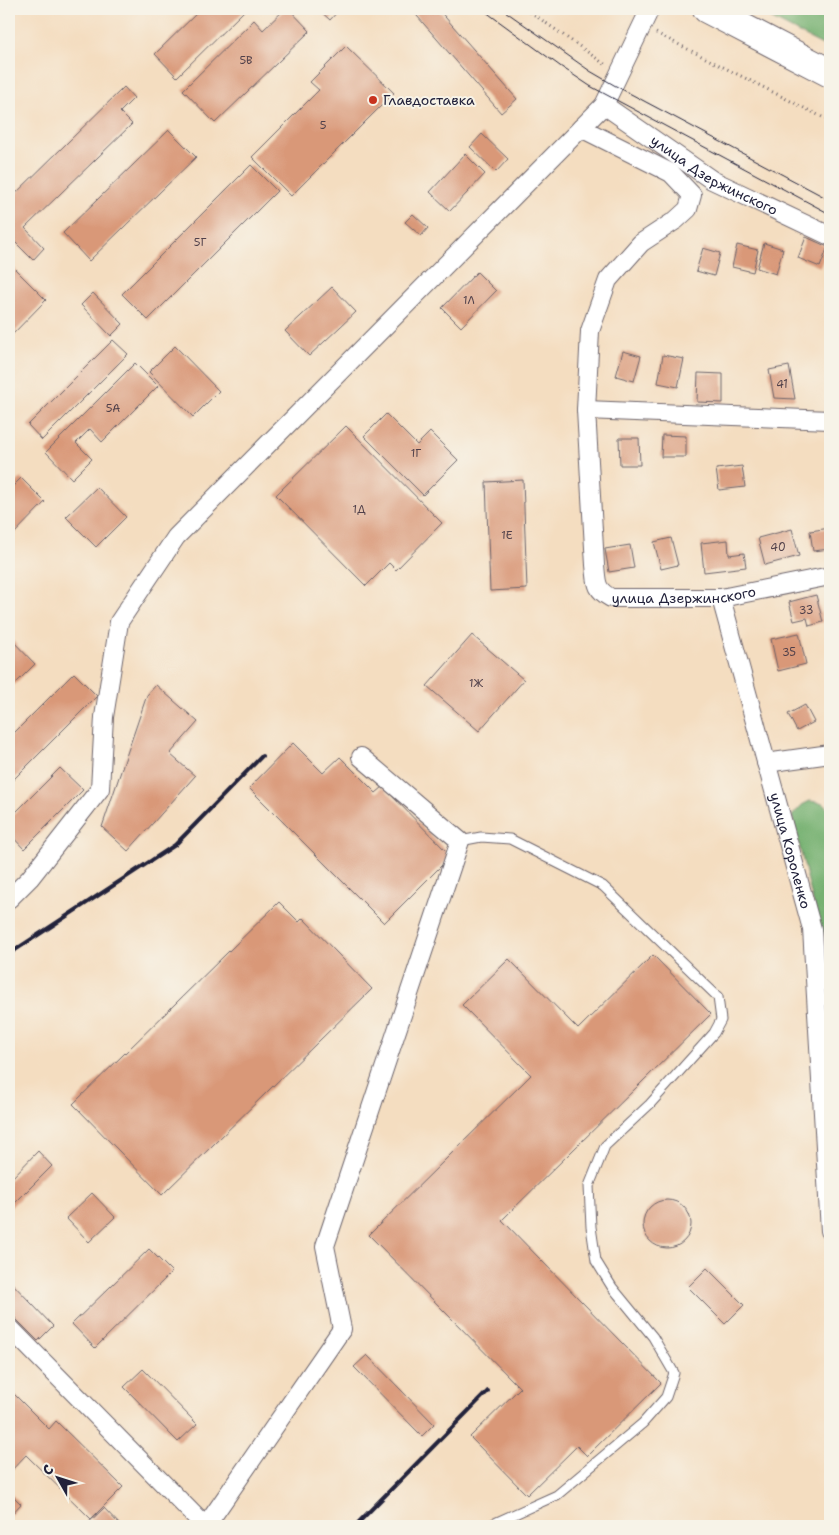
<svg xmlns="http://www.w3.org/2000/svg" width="839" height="1535" font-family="'Shantell Sans',sans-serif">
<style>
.forest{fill:#76b171;stroke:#4c6a56}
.building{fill:#d99878}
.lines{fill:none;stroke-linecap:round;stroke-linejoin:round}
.service-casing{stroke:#6c636a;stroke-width:11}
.minor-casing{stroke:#6c636a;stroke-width:20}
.primary-casing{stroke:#6c636a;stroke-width:30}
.path{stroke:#6c636a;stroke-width:3;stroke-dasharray:1 4;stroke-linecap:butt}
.service{stroke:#fff;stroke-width:9}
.minor{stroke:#fff;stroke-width:18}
.primary{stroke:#fff;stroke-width:28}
.tram{stroke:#22223b;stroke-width:1}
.rail{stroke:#22223b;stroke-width:4}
.poi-dot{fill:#c8321e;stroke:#f7f3e8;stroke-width:2}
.labels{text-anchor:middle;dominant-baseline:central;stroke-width:4;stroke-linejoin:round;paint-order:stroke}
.number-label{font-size:11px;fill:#50404a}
.poi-label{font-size:14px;fill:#22223b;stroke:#f7f3e8;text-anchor:start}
.street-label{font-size:14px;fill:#22223b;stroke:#f7f3e8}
</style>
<rect width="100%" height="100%" fill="#f7f3e8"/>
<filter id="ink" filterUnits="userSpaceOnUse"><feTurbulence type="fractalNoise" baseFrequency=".02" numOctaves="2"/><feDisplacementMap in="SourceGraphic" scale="10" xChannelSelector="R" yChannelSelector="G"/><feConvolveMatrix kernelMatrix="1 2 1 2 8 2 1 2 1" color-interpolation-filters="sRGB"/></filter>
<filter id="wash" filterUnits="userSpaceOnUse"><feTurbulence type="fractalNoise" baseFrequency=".0096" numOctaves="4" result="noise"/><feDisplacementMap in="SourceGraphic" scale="20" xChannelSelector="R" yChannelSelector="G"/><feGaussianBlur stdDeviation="1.12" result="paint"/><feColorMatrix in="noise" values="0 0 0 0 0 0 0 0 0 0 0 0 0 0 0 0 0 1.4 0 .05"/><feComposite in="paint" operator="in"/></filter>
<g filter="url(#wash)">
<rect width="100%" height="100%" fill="#f4ddc0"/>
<g class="forest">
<polygon points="753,9 830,9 829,30 830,49"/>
<polygon points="810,801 823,803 830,810 830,943 824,935 818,922 792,816 802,805"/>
</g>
<g id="blocks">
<g class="building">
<polygon points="201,9 246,9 177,77 155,54"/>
<polygon points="285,9 289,9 310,31 215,123 183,90 254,20 263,30"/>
<polygon points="318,9 340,9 330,20"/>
<polygon points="411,9 438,9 517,99 501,113"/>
<polygon points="346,46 394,93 291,196 252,157 319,90 310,82"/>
<polygon points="124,87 134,98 120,112 132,124 25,228 44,248 33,260 9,236 9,200"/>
<polygon points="169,130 196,157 89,261 63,233"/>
<polygon points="482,134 508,159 496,172 470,147"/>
<polygon points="465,154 485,174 450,211 430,192"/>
<polygon points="251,165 277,191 148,320 122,294"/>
<polygon points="413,214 428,228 421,236 405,222"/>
<polygon points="806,237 828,247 820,267 798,258"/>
<polygon points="764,243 783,249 776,274 757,268"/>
<polygon points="737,245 758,250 753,272 732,267"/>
<polygon points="703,248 720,253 714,276 696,271"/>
<polygon points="9,263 46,300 9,338"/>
<polygon points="477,272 496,291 461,327 442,308"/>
<polygon points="332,287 356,312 309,356 285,331"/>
<polygon points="93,293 123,324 111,336 81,305"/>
<polygon points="113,340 128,354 42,440 28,425"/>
<polygon points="175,346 219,391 193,417 149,372"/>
<polygon points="623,351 641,356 634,381 616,376"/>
<polygon points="663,355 684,359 678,387 658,383"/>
<polygon points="135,363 158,386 102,442 90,429 76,443 92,459 72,479 46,452"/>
<polygon points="789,366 795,399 774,398 769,370"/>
<polygon points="698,373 723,374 723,403 697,402"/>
<polygon points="386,414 417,445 430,432 458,460 423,495 364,436"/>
<polygon points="346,426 442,523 396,570 389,563 366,586 276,495"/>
<polygon points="662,435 686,436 686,457 661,457"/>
<polygon points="619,438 639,438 640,465 620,465"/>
<polygon points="742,466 745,487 719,490 716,469"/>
<polygon points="21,478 45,502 9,539 9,490"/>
<polygon points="523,480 527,589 490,591 486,482"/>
<polygon points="97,487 126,517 96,547 66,517"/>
<polygon points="830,528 830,549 813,551 810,531"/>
<polygon points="792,529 799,556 765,565 758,538"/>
<polygon points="671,538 678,565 661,569 654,542"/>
<polygon points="728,540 729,555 744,553 746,567 704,572 701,543"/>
<polygon points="630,545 634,568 609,572 605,549"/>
<polygon points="816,595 823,622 809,626 807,618 794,621 789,602"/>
<polygon points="799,633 806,664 778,671 771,639"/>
<polygon points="472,635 524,680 479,731 427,686"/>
<polygon points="9,637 35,664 9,690"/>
<polygon points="74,673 97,696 9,784 9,738"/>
<polygon points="156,685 198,722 170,754 195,776 128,851 102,827 147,695"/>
<polygon points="805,705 814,722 797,731 788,714"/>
<polygon points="293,743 323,773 340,757 376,793 383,787 451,856 384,923 249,788"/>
<polygon points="60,768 83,790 24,849 9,833 9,819"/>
<polygon points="279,902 299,922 303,918 372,989 162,1195 73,1104"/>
<polygon points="653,955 711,1014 502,1220 661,1383 587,1456 577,1446 527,1495 470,1437 520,1388 369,1235 531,1075 462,1005 509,959 578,1029"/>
<polygon points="38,1151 52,1166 9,1209 9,1181"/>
<polygon points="92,1193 115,1217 89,1242 66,1218"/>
<circle cx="667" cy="1224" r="24"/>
<polygon points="149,1249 172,1272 95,1348 72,1324"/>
<polygon points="707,1268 744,1305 725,1324 688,1287"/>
<polygon points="9,1280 53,1326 38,1341 9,1312"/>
<polygon points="367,1355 434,1424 422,1436 354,1367"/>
<polygon points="143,1369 197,1424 178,1442 124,1387"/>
<polygon points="9,1389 49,1429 56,1421 123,1487 91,1519 26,1455 9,1473"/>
<polygon points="9,1492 21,1504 9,1517"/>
<polygon points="104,1508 121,1526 85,1526"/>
</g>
</g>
</g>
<g filter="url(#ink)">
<use href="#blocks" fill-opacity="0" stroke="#6c636a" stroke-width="1"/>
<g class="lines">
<defs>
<polyline id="service" points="460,841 481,837 510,839 603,886 718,997 721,1020 714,1033 650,1104 605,1146 589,1186 591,1227 596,1261 612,1287 653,1337 674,1373 666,1397 643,1423 557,1495 488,1526"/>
<g id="minor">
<path id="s1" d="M604 105 712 180 830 236"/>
<path id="s2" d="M581 128 671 173 692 195 688 209 676 220 641 243 608 280 590 331 586 410 595 565C597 583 595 589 611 598H721L830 576"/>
<polyline points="586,410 830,420"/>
<path id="s3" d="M721 598 812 929 830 1231"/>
<polyline points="766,763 830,754"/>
<polyline points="9,899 30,878 100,789 104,717 119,622 176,537 604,105 650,9"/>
<polyline points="9,1327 205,1526"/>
<polyline points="206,1526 342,1329 325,1246 460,841 361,757"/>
</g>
<polyline id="primary" points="707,9 830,73"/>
</defs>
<use href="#service" class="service-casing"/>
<use href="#minor" class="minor-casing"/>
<use href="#primary" class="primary-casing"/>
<g class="path">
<polyline points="526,9 606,65"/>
<polyline points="656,33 830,121"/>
</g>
<use href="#service" class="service"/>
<use href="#minor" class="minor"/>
<use href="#primary" class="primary"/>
<g class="tram">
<polyline points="482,9 560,66 590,86 830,214"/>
<polyline points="502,9 590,71 614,85 830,200"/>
</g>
<g class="rail">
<polyline points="9,954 175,845 262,756"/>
<polyline points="355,1526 488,1391"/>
</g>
</g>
</g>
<circle class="poi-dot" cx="373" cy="100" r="5"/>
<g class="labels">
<g class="number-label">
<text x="246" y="60">5В</text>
<text x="323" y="125">5</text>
<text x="200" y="242">5Г</text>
<text x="469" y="300">1Л</text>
<text x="782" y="384">41</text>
<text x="113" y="408">5А</text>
<text x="416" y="453">1Г</text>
<text x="359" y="509">1Д</text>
<text x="507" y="535">1Е</text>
<text x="778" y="547">40</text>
<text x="806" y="610">33</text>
<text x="789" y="652">35</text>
<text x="476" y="683">1Ж</text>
</g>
<g class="poi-label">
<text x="383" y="100">Главдоставка</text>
</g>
<g class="street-label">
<text stroke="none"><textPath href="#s1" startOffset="131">улица Дзержинского</textPath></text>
<text stroke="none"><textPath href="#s2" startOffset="654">улица Дзержинского</textPath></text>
<text stroke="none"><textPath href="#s3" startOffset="262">улица Короленко</textPath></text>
</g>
</g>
<rect width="839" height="1535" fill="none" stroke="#f7f3e8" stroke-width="30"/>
<g transform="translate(58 1478) rotate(309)" stroke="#f7f3e8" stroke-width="4" paint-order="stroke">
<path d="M0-4L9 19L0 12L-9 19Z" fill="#22223b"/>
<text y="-8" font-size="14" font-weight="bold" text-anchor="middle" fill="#22223b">С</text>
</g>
</svg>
